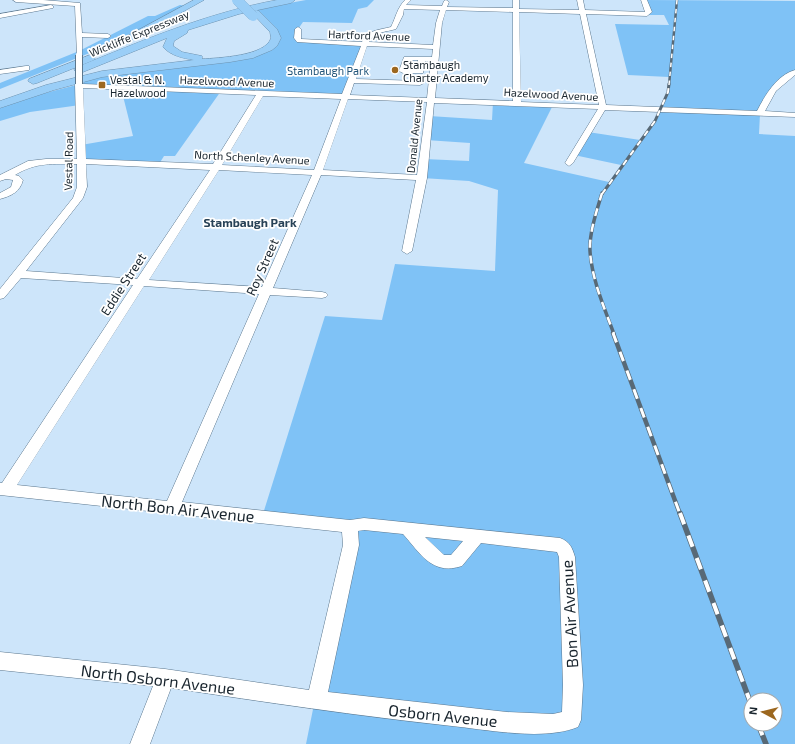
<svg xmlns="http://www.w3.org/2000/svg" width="795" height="744" font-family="'Exo 2',sans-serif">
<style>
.green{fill:#7fc2f6;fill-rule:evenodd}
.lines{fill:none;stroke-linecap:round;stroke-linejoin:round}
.minor-casing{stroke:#5b778e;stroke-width:1}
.highway-casing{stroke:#6d93b1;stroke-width:1}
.minor{fill:#fff;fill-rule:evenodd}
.highway{fill:#9acef7;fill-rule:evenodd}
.rail-far4-casing{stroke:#586976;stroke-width:2.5}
.rail-far3-casing{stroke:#586976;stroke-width:3}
.rail-far2-casing{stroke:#586976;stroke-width:3.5}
.rail-far1-casing{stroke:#586976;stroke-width:4.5}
.rail-casing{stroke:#586976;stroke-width:5.5}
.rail-far4{stroke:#fff;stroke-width:1.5;stroke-dasharray:4.5;stroke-linecap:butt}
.rail-far3{stroke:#fff;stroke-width:2;stroke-dasharray:6;stroke-linecap:butt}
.rail-far2{stroke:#fff;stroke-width:2.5;stroke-dasharray:8;stroke-linecap:butt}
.rail-far1{stroke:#fff;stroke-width:3;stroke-dasharray:10;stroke-linecap:butt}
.rail{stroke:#fff;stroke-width:4;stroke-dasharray:12;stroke-linecap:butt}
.minor-bridge-casing{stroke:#5b778e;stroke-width:8;stroke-linecap:butt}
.highway-bridge-casing{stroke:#6d93b1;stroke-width:10;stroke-linecap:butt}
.minor-bridge{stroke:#fff;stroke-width:6}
.highway-bridge{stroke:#9acef7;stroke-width:10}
.poi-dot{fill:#9c671f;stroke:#fff;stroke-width:1.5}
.labels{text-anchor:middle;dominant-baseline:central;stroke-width:3.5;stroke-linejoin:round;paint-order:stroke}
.far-street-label{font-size:11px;fill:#19252e;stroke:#fff}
.far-poi-label{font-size:11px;fill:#19252e;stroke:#fff;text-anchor:start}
.far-park-label{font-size:11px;fill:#22557a;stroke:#fff}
.far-neighbourhood-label{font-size:12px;font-weight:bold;fill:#284257;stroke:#fff}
.street-label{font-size:13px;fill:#19252e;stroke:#fff}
.near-street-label{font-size:16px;fill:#19252e;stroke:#fff}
</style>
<rect width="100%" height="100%" fill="#cde5fa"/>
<g class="green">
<polygon points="306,0 374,0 367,7 358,9 352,23 303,22 298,29 298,40 365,45 347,96 221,91 175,156 164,156 159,164 81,163 81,145 133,136 121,88 80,86 80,105 30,112 0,121 0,108 26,98 84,83 84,79 233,61 278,43 280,38 256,9"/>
<path d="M644 0 795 1V72L785 78 760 114 759 134 795 136V744H306L350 526 262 517 325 316 382 320 395 264 495 271 498 190 469 181 422 178 424 159 469 161 470 143 426 140 429 116 492 120 493 102 553 105 524 163 609 182 621 165 574 155 588 132 640 140C655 121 669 102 669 77L628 75 615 24 669 25 664 15H645L647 14ZM751 700H775V724H751Z"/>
<polygon points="180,5 186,6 102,48 0,89 0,83 79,51 148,16 155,16"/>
</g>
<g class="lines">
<defs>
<g id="minor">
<polygon points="13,0 43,0 80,3 82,33 108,34 111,36 108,38 82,37 82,55 77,56 75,6 16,2"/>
<path d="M405 0H411L406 5 442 6 444 1 446 0 449 2 447 7 513 8V0H519V9L579 10 577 0H583L585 10 645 12 641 0H647L652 12 647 16 586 14 606 105 757 111C765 95 777 75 795 70V75L776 91 765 111 795 113V117L605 110 573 163 569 166 565 163 598 109 434 103 427 178 412 251 407 254 402 251 416 180 321 175 273 288 322 292 326 293 328 295 326 297 322 298 270 295 182 502 350 520 364 518 560 538C570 542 572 547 575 557L583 685 581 720 578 727C544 741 489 730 452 726 358 716 265 702 171 688L150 744H130L153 686 0 670V652L165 669 309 690 343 545 342 532 0 495V483H2L133 285 21 278 4 298 0 299V289L73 198 77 187V164C53 164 36 162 15 175L19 176 23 180C20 192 11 196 0 199V193L11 187 13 180 6 179 0 181V175L28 161 46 159H77L75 84 79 82 83 84 342 94 361 46 297 42 294 38 295 29 298 27 301 29V39L362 42C367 30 379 30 391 27 396 17 397 8 405 0ZM404 9 440 10 436 23 433 45 369 42C373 32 386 32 396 29L403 15ZM446 10 513 12V101L435 98 442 23ZM519 12 580 14 599 105 521 102ZM367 46 433 49 432 57H404L399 71 403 73H423L425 61H431L427 98 350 95 354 83 420 85 424 83 420 81 356 79ZM409 60H418L417 69H407ZM83 88 256 95 213 164 86 159ZM263 96 341 99 314 170 222 165ZM348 99 427 102 417 175 323 170ZM86 164 210 170 137 279 26 271 83 198 87 187ZM219 170 312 175 262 287 149 280ZM144 286 259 294 167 501 17 485ZM364 530 403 534C420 553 432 576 462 566L481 543 557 552 559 557 563 685 562 712 553 714 507 712 328 692 359 545 358 531ZM425 537 463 541 451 555H444Z"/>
<polygon points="51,5 53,6 53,8 0,18 0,14"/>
<polygon points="26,66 29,66 29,70 0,74 0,70"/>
</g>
<g id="highway">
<polygon points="194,0 204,0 130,41 127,42 122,39"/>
<path d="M277 0H295L291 3 239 14 188 30 187 33 174 41 173 46 182 52 202 56V59C218 58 266 56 271 38L270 32 252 13 256 10 259 11 277 29 281 38 277 46 272 50 253 58 230 62 102 77 54 90 0 108V101L46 85 102 71 194 60C183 58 171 56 163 47L167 38 83 72 79 73 74 70 75 68C141 41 207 13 277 0Z"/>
<polygon points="90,55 94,56 95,58 94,60 37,83 33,84 28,81 29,79"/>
</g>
</defs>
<use href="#minor" class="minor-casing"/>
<use href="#highway" class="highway-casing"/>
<use href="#minor" class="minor"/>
<use href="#highway" class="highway"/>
<defs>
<polyline id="rail-far4" points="669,85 677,0"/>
<polyline id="rail-far3" points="602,194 655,121 668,92 669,84"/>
<path id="rail-far2" d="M602 193C597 210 589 233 590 251 592 280 604 307 614 334"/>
<polyline id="rail-far1" points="613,333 680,514"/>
<g id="rail">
<polyline points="680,513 751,704"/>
<polyline points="758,724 766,744"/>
</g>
</defs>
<use href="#rail-far4" class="rail-far4-casing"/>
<use href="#rail-far3" class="rail-far3-casing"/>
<use href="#rail-far2" class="rail-far2-casing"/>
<use href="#rail-far1" class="rail-far1-casing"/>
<use href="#rail" class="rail-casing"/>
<use href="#rail-far4" class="rail-far4"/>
<use href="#rail-far3" class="rail-far3"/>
<use href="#rail-far2" class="rail-far2"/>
<use href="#rail-far1" class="rail-far1"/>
<use href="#rail" class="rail"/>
<defs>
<polyline id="minor-bridge" points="79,55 79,84"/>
<polyline id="highway-bridge" points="237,0 253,16"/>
</defs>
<use href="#minor-bridge" class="minor-bridge-casing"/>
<use href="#highway-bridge" class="highway-bridge-casing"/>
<use href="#minor-bridge" class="minor-bridge"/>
<use href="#highway-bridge" class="highway-bridge"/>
</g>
<g class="poi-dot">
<circle cx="395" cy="70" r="4"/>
<rect x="98" y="81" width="8" height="8" rx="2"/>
</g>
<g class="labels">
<g class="far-street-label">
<text transform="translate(139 33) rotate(-22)">Wickliffe Expressway</text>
<text transform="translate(369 35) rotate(2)">Hartford Avenue</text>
<text transform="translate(227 81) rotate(2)">Hazelwood Avenue</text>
<text transform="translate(551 94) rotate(3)">Hazelwood Avenue</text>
<text transform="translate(414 136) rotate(-84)">Donald Avenue</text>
<text transform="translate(252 157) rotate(3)">North Schenley Avenue</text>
<text transform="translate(68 161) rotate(-89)">Vestal Road</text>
</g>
<g class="far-poi-label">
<text x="403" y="64">Stambaugh<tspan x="403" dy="13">Charter Academy</tspan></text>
<text x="110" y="79">Vestal &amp; N.<tspan x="110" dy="13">Hazelwood</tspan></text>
</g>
<g class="far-park-label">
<text x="328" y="70">Stambaugh Park</text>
</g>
<g class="far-neighbourhood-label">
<text x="250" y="222">Stambaugh Park</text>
</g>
<g class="street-label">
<text transform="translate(262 267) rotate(-66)">Roy Street</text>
<text transform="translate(123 284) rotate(-57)">Eddie Street</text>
</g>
<g class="near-street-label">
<text transform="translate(178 508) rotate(6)">North Bon Air Avenue</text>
<text transform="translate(569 614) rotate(-93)">Bon Air Avenue</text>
<text transform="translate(158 679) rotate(7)">North Osborn Avenue</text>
<text transform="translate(443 715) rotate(6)">Osborn Avenue</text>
</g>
</g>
<g transform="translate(763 712) rotate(277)"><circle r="19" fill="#ffffff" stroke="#a3a8ab"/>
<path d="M0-3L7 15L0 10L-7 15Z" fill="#9c671f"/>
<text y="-6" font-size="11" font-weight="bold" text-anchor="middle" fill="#19252e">N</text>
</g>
</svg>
